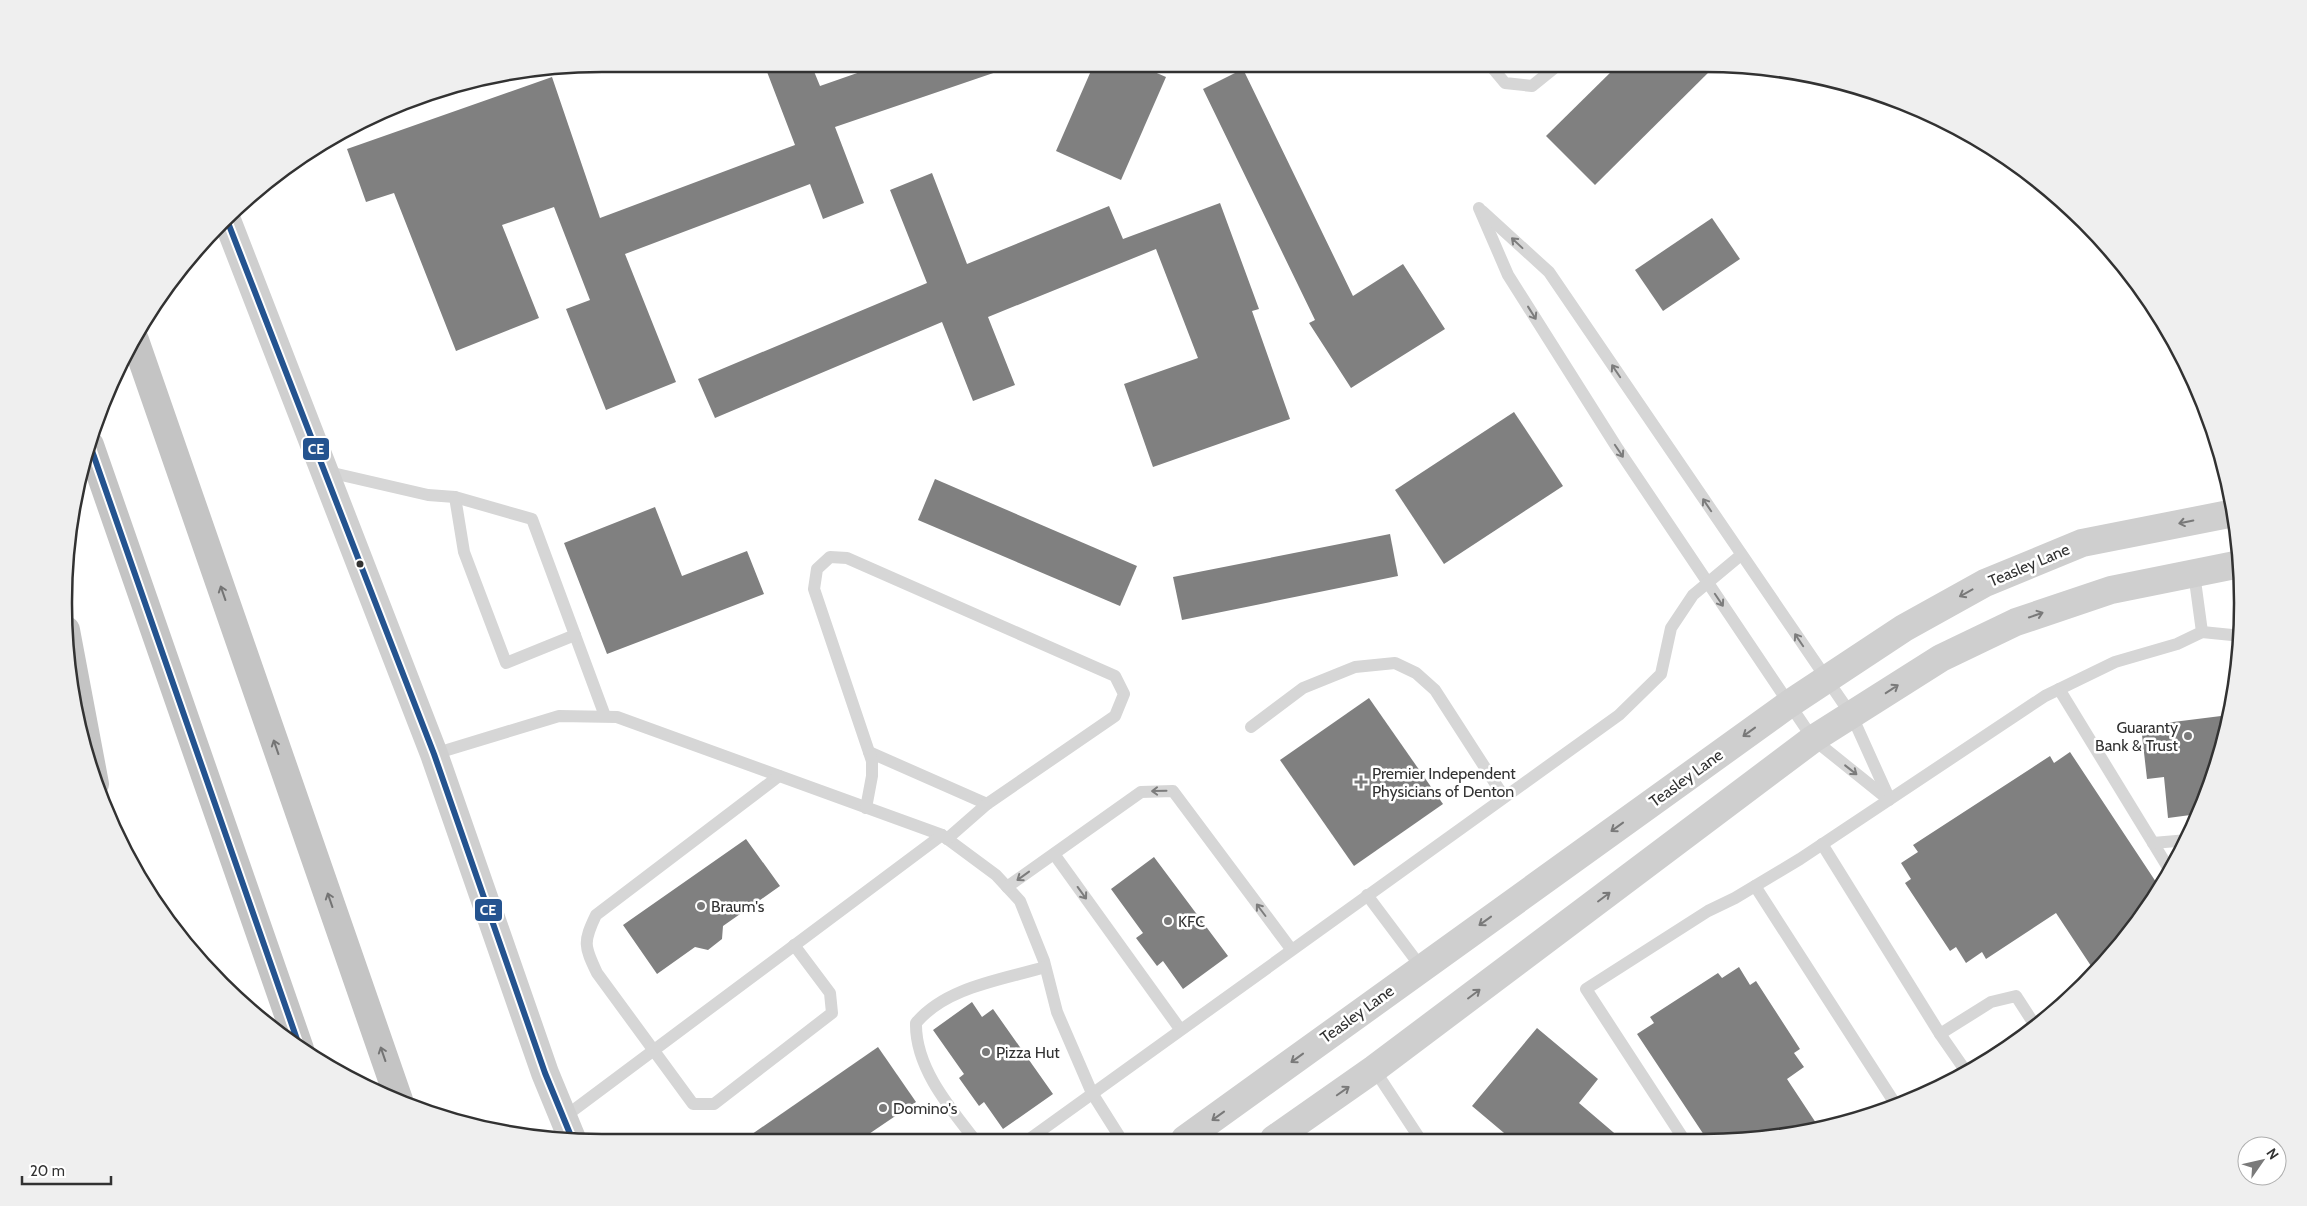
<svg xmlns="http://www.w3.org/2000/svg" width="2307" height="1206" font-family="Cabin,sans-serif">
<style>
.building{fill:#808080}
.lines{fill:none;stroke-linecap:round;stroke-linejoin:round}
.lane{stroke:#d6d6d6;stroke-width:12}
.secondary{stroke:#cfcfcf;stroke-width:28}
.highway{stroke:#c4c4c4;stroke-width:28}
.bus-1-casing{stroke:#fff;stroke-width:10}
.bus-1{stroke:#24538f;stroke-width:6}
.oneway{stroke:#7c7c7c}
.oneway2{stroke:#797979}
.oneway3{stroke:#747474}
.bus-dot{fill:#323232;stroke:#fff;stroke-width:2}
.poi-dot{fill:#7a7a7a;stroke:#fff;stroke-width:2}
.labels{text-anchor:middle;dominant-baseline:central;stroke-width:5;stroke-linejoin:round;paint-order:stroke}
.street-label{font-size:16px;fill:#323232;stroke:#fff}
.poi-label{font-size:16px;fill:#323232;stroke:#fff;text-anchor:start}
.rim{fill:none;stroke:#323232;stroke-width:2.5}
.line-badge{stroke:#fff;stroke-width:2}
.badge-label{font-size:14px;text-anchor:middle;font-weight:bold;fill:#fff}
</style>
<rect width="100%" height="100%" fill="#fff"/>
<g class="building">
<polygon points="764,64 811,64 820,86 883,64 1007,64 1008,68 835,127 864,203 823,219 810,184 625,254 676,382 606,410 566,309 590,300 554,207 502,225 539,318 456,351 394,193 366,202 347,149 552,77 600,218 795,145"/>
<polygon points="1094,64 1136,64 1166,77 1121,180 1056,151"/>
<polygon points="1618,65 1716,65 1595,185 1546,136"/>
<polygon points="1243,69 1353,296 1403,264 1445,329 1351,388 1309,323 1315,320 1203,89"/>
<polygon points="932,173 967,264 1109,206 1123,239 1220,203 1259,309 1252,311 1290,419 1153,467 1124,384 1198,358 1156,249 988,317 1015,385 973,401 942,322 715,418 698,379 927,283 890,190"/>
<polygon points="1712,218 1740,259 1663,311 1635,270"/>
<polygon points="1514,412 1563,486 1444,564 1395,490"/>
<polygon points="935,479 1137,566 1120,606 918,520"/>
<polygon points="655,507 682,576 747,551 764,594 607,654 564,543"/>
<polygon points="1390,534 1398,576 1182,620 1173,577"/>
<polygon points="1369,698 1443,804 1354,866 1280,760"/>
<polygon points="2229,715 2225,742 2198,814 2168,818 2164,777 2147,779 2141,726"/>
<polygon points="2070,752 2158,885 2110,958 2095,972 2056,913 1986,959 1982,952 1966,963 1956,947 1950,951 1905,883 1911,879 1901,863 1918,852 1913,845 2050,756 2054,763"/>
<polygon points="746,839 780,886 723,926 722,939 708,950 695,947 657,974 623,925"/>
<polygon points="1154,857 1228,956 1183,989 1163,961 1157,966 1136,938 1143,933 1111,889"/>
<polygon points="1739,967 1750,985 1756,981 1800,1049 1794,1053 1804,1067 1787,1079 1818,1126 1775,1138 1706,1138 1637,1034 1654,1023 1650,1017 1718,973 1722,978"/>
<polygon points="972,1002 982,1017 993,1009 1053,1094 1003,1129 984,1102 979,1106 959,1078 964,1074 933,1030"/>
<polygon points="1537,1028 1598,1079 1579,1103 1620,1138 1510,1138 1472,1106"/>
<polygon points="878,1047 916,1102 860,1140 742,1141"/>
</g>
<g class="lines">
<g class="lane">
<polyline points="1490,65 1505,83 1532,86 1558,65"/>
<polyline points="1479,208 1508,275 1616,446 1813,739 1889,800"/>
<polyline points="1482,211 1549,272 1852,716 1889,798"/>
<polyline points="324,471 428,495 455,497 532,519 605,716"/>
<polyline points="455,497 464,552 506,663 575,635"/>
<polyline points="2202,632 2242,636"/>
<polyline points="2059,689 2169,869"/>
<polyline points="1251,727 1303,688 1355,667 1395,663 1416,673 1435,690 1504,797"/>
<polyline points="869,752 987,804"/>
<polyline points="434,754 559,716 617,717 942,835 996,875 1020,901 1044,961 1057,1012 1092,1093 1121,1139"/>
<path d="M779 776 596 915C583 942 584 946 597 973L693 1104H714L832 1013 830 993 794 945"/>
<polyline points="866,808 872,776 872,761 814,589 817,569 830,557 847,558 1115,676 1124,694 1115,716 987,804 947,839"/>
<polyline points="2153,843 2188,840"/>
<polyline points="1822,844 1940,1034"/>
<polyline points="1054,854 1180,1029"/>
<polyline points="1755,886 1896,1105"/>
<polyline points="1007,887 1141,792 1173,791 1291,949"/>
<polyline points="1367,895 1421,967"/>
<polyline points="1374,1069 1420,1139"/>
<polyline points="1965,1070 1940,1034 1991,1002 2016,996 2036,1027"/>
<polyline points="563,1118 942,835"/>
<polyline points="1683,1138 1586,989 1708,911 1735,898 1800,859 2045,696 2115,662 2177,644 2202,632 2194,573"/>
<path d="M975 1140C949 1107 915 1067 916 1023 946 987 1001 980 1045 967"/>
<polyline points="1028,1140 1619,715 1661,674 1671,628 1693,595 1741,555"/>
</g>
<g class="secondary">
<polyline points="227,220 434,754 545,1073 573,1141"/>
<polyline points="1185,1139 1789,704 1904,628 1985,583 2082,543 2234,513"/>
<polyline points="1274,1139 1374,1069 1813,739 1941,658 2016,622 2111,590 2240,564"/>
</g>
<g class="highway">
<polyline points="135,340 399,1100"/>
<polyline points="90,445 300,1049"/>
<polyline points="66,630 95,784"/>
</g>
<defs>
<g id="bus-1">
<polyline points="227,220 434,754 545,1073 573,1141"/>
<polyline points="90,445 300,1048"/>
</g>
</defs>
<use href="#bus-1" class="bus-1-casing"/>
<use href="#bus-1" class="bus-1"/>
</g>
<defs><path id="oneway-shaft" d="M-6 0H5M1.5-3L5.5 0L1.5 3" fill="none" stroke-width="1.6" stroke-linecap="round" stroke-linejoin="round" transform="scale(1.25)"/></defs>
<g class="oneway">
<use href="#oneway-shaft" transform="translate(1517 243) rotate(-137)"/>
<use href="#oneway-shaft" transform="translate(1532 313) rotate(58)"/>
<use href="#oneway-shaft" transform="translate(1616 371) rotate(-124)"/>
<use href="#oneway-shaft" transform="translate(1619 451) rotate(56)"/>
<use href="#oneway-shaft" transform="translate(1707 505) rotate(-124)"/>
<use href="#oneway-shaft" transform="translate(1719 600) rotate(56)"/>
<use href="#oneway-shaft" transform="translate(1799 640) rotate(-124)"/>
<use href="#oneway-shaft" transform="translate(1851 770) rotate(38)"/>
<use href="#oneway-shaft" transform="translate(1159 791) rotate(179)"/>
<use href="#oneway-shaft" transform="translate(1023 876) rotate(144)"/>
<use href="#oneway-shaft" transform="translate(1082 893) rotate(54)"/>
<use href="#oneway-shaft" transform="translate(1261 910) rotate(-127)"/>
</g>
<g class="oneway2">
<use href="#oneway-shaft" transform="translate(2186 522) rotate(168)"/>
<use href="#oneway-shaft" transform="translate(1966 593) rotate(151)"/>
<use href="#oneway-shaft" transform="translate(2036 615) rotate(-19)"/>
<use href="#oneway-shaft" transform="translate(1892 689) rotate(-33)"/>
<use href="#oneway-shaft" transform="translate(1749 732) rotate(144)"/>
<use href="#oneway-shaft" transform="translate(1617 827) rotate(144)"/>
<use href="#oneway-shaft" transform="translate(1604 897) rotate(-37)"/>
<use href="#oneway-shaft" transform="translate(1485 921) rotate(144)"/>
<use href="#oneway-shaft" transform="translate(1474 994) rotate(-37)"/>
<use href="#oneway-shaft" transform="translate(1297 1058) rotate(144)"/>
<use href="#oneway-shaft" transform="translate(1343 1091) rotate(-35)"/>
<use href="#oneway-shaft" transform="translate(1218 1116) rotate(144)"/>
</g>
<g class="oneway3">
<use href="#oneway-shaft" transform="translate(223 593) rotate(-109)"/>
<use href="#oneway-shaft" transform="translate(276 747) rotate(-109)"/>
<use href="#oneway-shaft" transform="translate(330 900) rotate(-109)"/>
<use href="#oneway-shaft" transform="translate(383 1054) rotate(-109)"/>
</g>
<circle class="bus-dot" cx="360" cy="564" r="4.5"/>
<g class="poi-dot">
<circle cx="2188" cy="736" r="5"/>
<path d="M1358.5 774.5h5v5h5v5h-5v5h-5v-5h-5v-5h5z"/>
<circle cx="701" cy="906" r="5"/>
<circle cx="1168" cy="921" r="5"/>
<circle cx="986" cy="1052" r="5"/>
<circle cx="883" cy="1108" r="5"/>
</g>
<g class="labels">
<g class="street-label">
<text transform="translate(2029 565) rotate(-23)">Teasley Lane</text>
<text transform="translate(1686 778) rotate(-36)">Teasley Lane</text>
<text transform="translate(1357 1014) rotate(-36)">Teasley Lane</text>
</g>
<g class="poi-label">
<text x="2178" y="727" text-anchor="end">Guaranty<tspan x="2178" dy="18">Bank &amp; Trust</tspan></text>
<text x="1372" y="773">Premier Independent<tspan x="1372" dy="18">Physicians of Denton</tspan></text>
<text x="711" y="906">Braum's</text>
<text x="1178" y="921">KFC</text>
<text x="996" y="1052">Pizza Hut</text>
<text x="893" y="1108">Domino's</text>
</g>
</g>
<path d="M0 0H2307V1206H0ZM602 72H1704A530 530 0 0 1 2234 602V604A530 530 0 0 1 1704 1134H602A530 530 0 0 1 72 604V602A530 530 0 0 1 602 72Z" fill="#efefef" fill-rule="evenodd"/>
<path class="rim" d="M602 72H1704A530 530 0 0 1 2234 602V604A530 530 0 0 1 1704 1134H602A530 530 0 0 1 72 604V602A530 530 0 0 1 602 72Z"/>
<g class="line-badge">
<rect x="302" y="437" width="28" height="24" rx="5" fill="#24538f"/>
<rect x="474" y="898" width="29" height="24" rx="5" fill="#24538f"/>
</g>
<g class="badge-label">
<text x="316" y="454">CE</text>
<text x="488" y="915">CE</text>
</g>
<g transform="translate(2262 1161) rotate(56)"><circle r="24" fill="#ffffff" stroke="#adadad"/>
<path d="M0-4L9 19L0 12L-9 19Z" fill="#7a7a7a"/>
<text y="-8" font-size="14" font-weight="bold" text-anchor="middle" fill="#323232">N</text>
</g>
<path d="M22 1176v8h89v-8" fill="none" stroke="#323232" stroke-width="2.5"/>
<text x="30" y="1176" font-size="15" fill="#323232" stroke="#ffffff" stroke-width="4" paint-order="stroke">20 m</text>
</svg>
